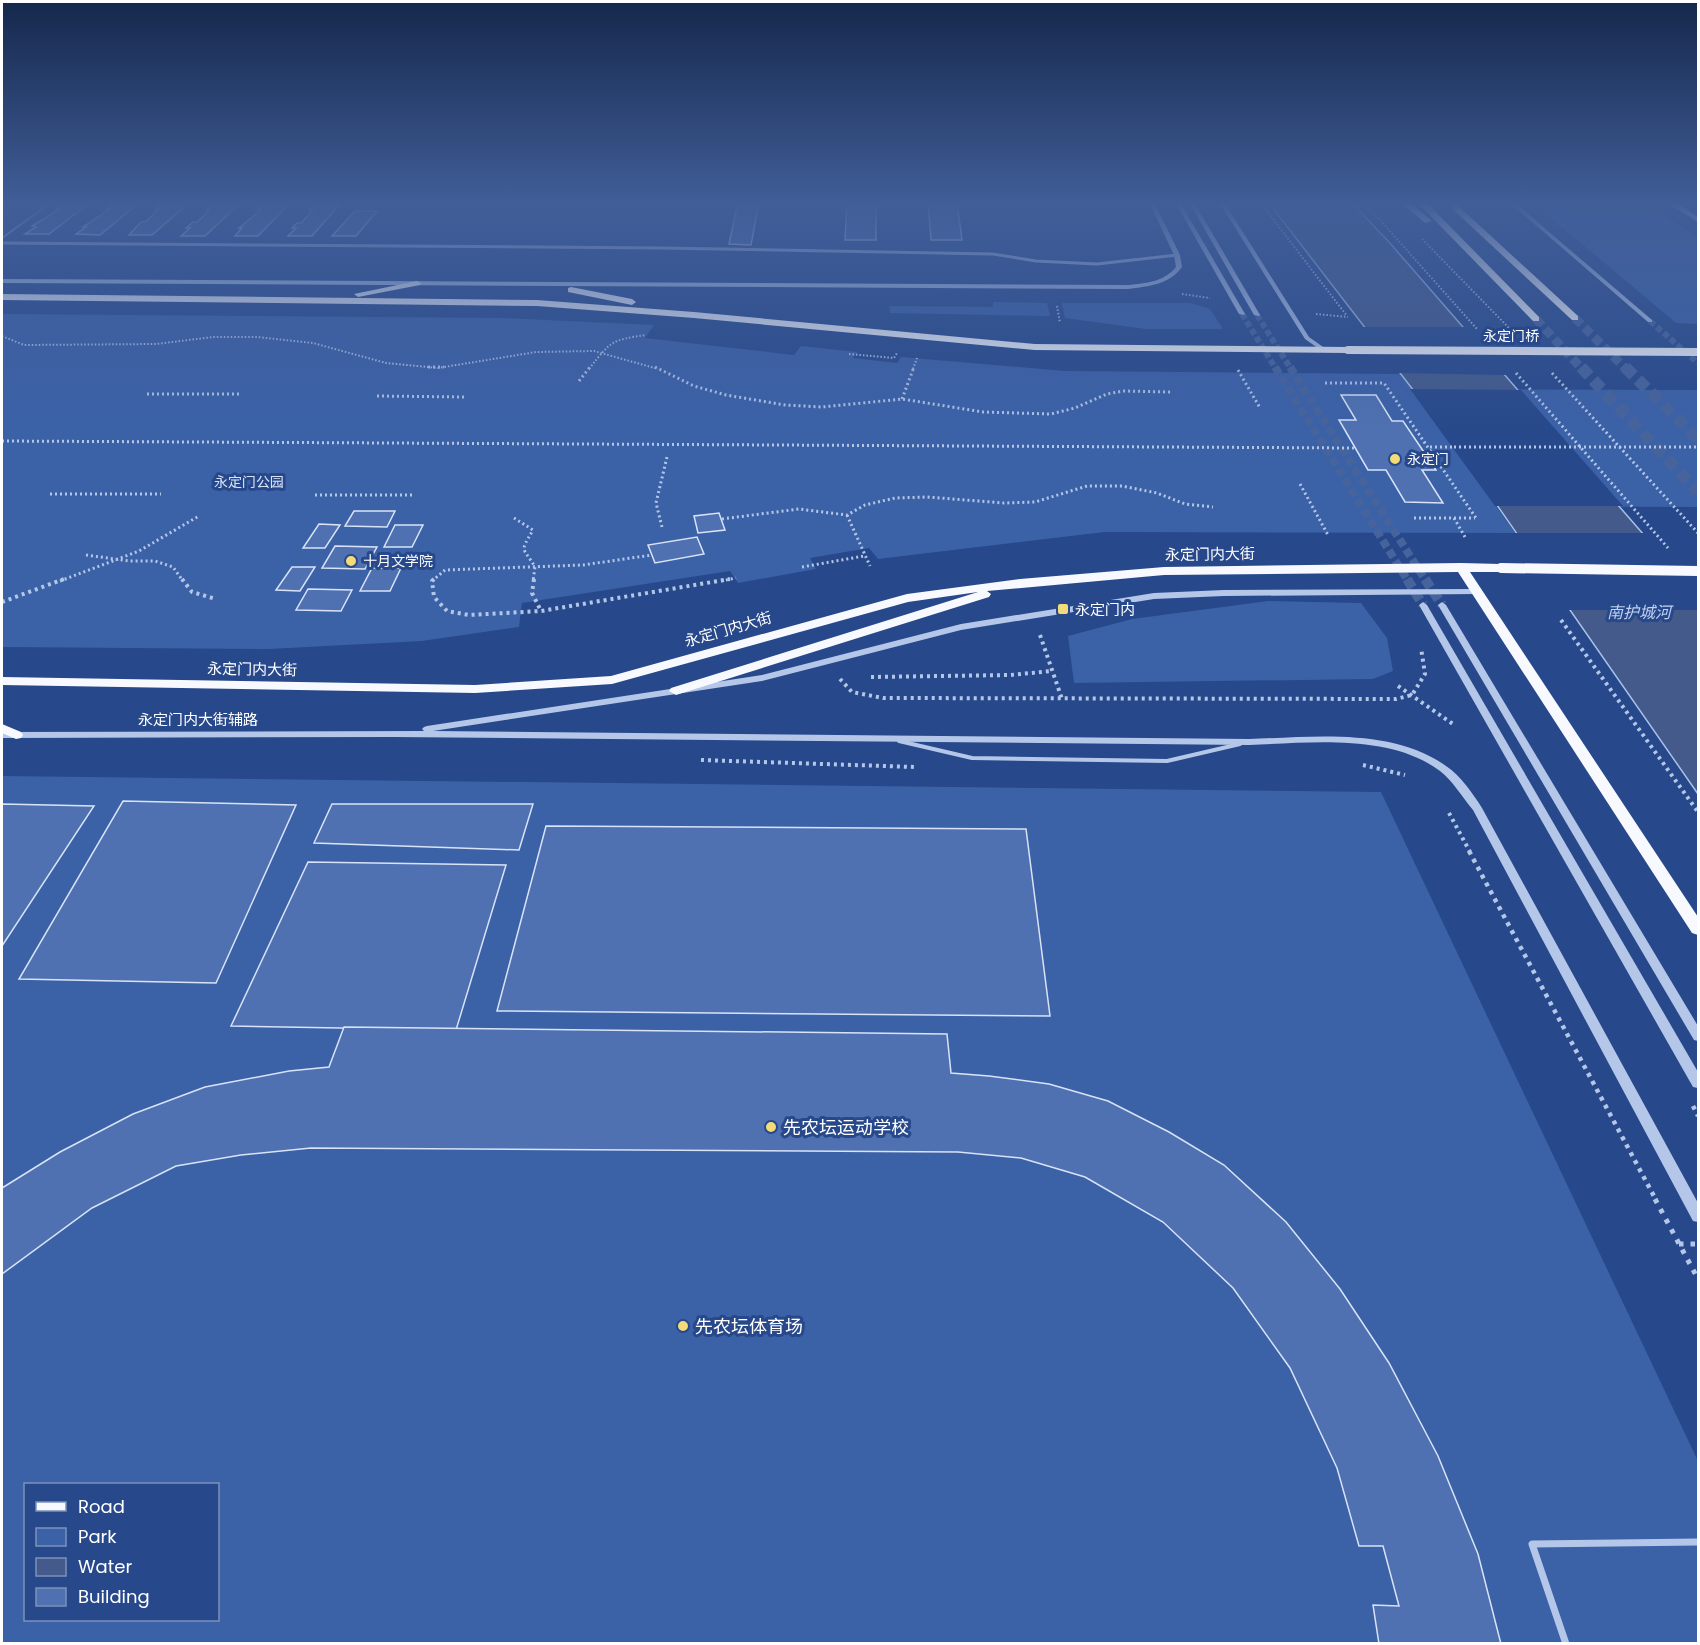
<svg xmlns="http://www.w3.org/2000/svg" width="1700" height="1645" font-family="Poppins,'Noto Sans SC',sans-serif">
<style>
.green{fill:#3b61a7;fill-rule:evenodd}
.water{fill:#435a8a;stroke:#a9c1ea;stroke-width:1.5}
.pier{fill:#27488a}
.building{fill:#4f71b1;stroke:#d8e3f7;stroke-width:1.5}
.lines{fill:none;stroke-linecap:round;stroke-linejoin:round}
.tertiary-tunnel-far2{stroke:#47639c;stroke-width:6;stroke-dasharray:6 3;stroke-linecap:butt}
.tertiary-tunnel-far1{stroke:#47639c;stroke-width:8;stroke-dasharray:8 4;stroke-linecap:butt}
.tertiary-tunnel{stroke:#47639c;stroke-width:10;stroke-dasharray:10 4.5;stroke-linecap:butt}
.trunk-tunnel-far1{stroke:#47639c;stroke-width:9;stroke-dasharray:9 4.5;stroke-linecap:butt}
.trunk-tunnel{stroke:#47639c;stroke-width:12;stroke-dasharray:12 6;stroke-linecap:butt}
.path-far4{stroke:#b4c7e9;stroke-width:2;stroke-dasharray:1.5 2;stroke-linecap:butt}
.path-far3{stroke:#b4c7e9;stroke-width:3;stroke-dasharray:2 3;stroke-linecap:butt}
.path-far2{stroke:#b4c7e9;stroke-width:4;stroke-dasharray:3 4;stroke-linecap:butt}
.path-far1{stroke:#b4c7e9;stroke-width:4.5;stroke-dasharray:4 5;stroke-linecap:butt}
.path{stroke:#b4c7e9;stroke-width:5;stroke-dasharray:4.5 7;stroke-linecap:butt}
.service-far2{stroke:#b4c7e9;stroke-width:2}
.service-far1{stroke:#b4c7e9;stroke-width:4}
.service{stroke:#b4c7e9;stroke-width:7}
.minor{stroke:#b4c7e9;stroke-width:3}
.tertiary{fill:#b4c7e9;fill-rule:evenodd}
.primary{fill:#f7f9fe;fill-rule:evenodd}
.trunk{fill:#fbfcfe;fill-rule:evenodd}
.path-bridge{stroke:#b4c7e9;stroke-width:3;stroke-dasharray:2 3;stroke-linecap:butt}
.primary-bridge-far1{stroke:#f7f9fe;stroke-width:8}
.primary-bridge{stroke:#f7f9fe;stroke-width:10}
.poi-dot{fill:#f2db79;stroke:#27488a;stroke-width:2}
.labels{text-anchor:middle;dominant-baseline:central;stroke-width:6;stroke-linejoin:round;paint-order:stroke}
.far-street-label{font-size:14px;fill:#fff;stroke:#27488a}
.far-poi-label{font-size:14px;fill:#fff;stroke:#27488a;text-anchor:start}
.far-park-label{font-size:14px;fill:#d8e3f7;stroke:#27488a}
.street-label{font-size:15px;fill:#fff;stroke:#27488a}
.poi-label{font-size:15px;fill:#fff;stroke:#27488a;text-anchor:start}
.water-label{font-size:16px;font-style:italic;fill:#c0d1f1;stroke:#27488a}
.near-poi-label{font-size:18px;fill:#fff;stroke:#27488a;text-anchor:start}
</style>
<rect width="100%" height="100%" fill="#27488a"/>
<g class="green">
<polygon points="1532,202 1645,202 1698,238 1698,324 1676,323"/>
<polygon points="993,302 1047,303 1050,316 890,313 889,306 993,307"/>
<polygon points="1062,303 1190,303 1210,309 1223,329 1146,329 1065,318"/>
<polygon points="2,314 501,318 654,325 645,338 794,355 801,346 857,352 853,358 897,363 901,357 1065,371 1400,374 1412,389 1698,390 1698,507 1496,506 1515,533 1105,532 878,559 869,548 810,558 816,569 738,583 730,571 522,603 519,627 422,641 270,649 2,647"/>
<polygon points="1268,601 1361,603 1387,638 1393,671 1373,679 1074,683 1068,636 1132,619"/>
<path d="M2 776 1381 792 1698 1461V1643H2ZM26 1484H218V1620H26Z"/>
</g>
<polygon class="water" points="1268,202 1351,202 1389,242 1698,597 1698,794 1451,439"/>
<g class="pier">
<polygon points="1361,327 1467,327 1509,375 1398,373"/>
<polygon points="1410,389 1521,390 1623,506 1495,506"/>
<polygon points="1514,533 1647,533 1698,593 1698,610 1567,610"/>
</g>
<g class="building">
<polygon points="91,202 49,234 25,234 36,227 32,226 60,209 57,209 64,203"/>
<polygon points="118,202 140,202 100,235 76,234 86,227 83,227 110,209 106,209"/>
<polygon points="168,202 190,202 152,235 129,235 141,222 145,222 159,209 155,209"/>
<polygon points="219,202 241,202 205,236 181,236 190,228 186,228 193,222 197,222 210,210 207,210 213,204"/>
<polygon points="269,202 291,202 258,236 235,236 242,228 239,228 261,210 257,210"/>
<polygon points="320,202 342,202 312,236 288,236 296,228 292,228 297,223 301,223 313,210 309,210 314,205"/>
<polygon points="738,202 759,202 751,245 729,244"/>
<polygon points="847,202 876,202 876,240 845,240"/>
<polygon points="928,202 957,202 962,240 931,240"/>
<polygon points="355,211 377,211 356,236 332,236"/>
<polygon points="1341,395 1376,395 1392,421 1403,421 1436,470 1422,470 1443,503 1405,502 1386,470 1368,470 1339,420 1356,420"/>
<polygon points="354,511 395,511 387,527 345,526"/>
<polygon points="719,513 725,530 698,533 694,516"/>
<polygon points="319,524 340,525 325,548 303,548"/>
<polygon points="395,525 423,525 412,547 384,547"/>
<polygon points="697,537 704,554 655,563 648,545"/>
<polygon points="335,546 377,547 365,569 322,568"/>
<polygon points="292,567 315,567 300,591 276,590"/>
<polygon points="372,568 401,568 390,591 360,591"/>
<polygon points="308,589 352,590 341,611 296,610"/>
<polygon points="123,801 296,805 216,983 19,979"/>
<polygon points="2,804 94,806 2,946"/>
<polygon points="332,804 533,804 519,850 314,843"/>
<polygon points="546,826 1026,829 1050,1016 497,1011"/>
<polygon points="308,862 506,865 456,1030 231,1026"/>
<polygon points="344,1027 947,1034 951,1073 989,1076 1049,1084 1108,1101 1169,1132 1224,1165 1286,1222 1340,1289 1389,1363 1438,1456 1478,1554 1501,1644 1379,1644 1373,1605 1399,1606 1383,1546 1359,1546 1337,1468 1290,1368 1233,1288 1163,1222 1085,1177 1021,1158 958,1152 311,1148 241,1155 176,1166 92,1208 2,1274 2,1188 60,1152 133,1114 205,1087 289,1071 329,1067"/>
</g>
<g class="lines">
<g class="tertiary-tunnel-far2">
<polyline points="1242,314 1276,369"/>
<polyline points="1257,315 1291,369"/>
<polyline points="1650,321 1698,363"/>
</g>
<g class="tertiary-tunnel-far1">
<polyline points="1275,367 1408,581"/>
<polyline points="1290,367 1426,581"/>
</g>
<g class="tertiary-tunnel">
<polyline points="1407,579 1423,605"/>
<polyline points="1425,579 1442,605"/>
</g>
<g class="trunk-tunnel-far1">
<polyline points="1575,318 1626,369"/>
<polyline points="1536,319 1582,369"/>
</g>
<g class="trunk-tunnel">
<polyline points="1581,367 1698,492"/>
<polyline points="1625,367 1698,439"/>
</g>
<g class="path-far4">
<polyline points="1260,202 1347,316"/>
<polyline points="1364,202 1477,329"/>
<polyline points="1422,239 1509,328"/>
<polyline points="1182,294 1210,298"/>
<polyline points="1057,306 1060,323"/>
<polyline points="1316,314 1348,317"/>
<polyline points="2,336 24,345 156,344 213,337 257,337 313,343 386,363 438,368 536,352 594,351 658,369"/>
<polyline points="849,354 894,358 897,353"/>
<path d="M589 369C611 341 611 340 646 335"/>
<polyline points="913,369 917,358"/>
</g>
<g class="path-far3">
<polyline points="428,367 444,367"/>
<polyline points="655,367 694,386 726,395 785,405 822,407 902,399 983,412 1051,414 1075,408 1107,394 1123,391 1171,392"/>
<polyline points="1238,370 1260,408"/>
<polyline points="1516,373 1668,548"/>
<polyline points="1552,373 1698,533"/>
<polyline points="579,381 590,367"/>
<polyline points="1325,383 1384,383 1476,518"/>
<polyline points="147,394 241,394"/>
<polyline points="377,396 465,397"/>
<polyline points="902,399 914,367"/>
<polyline points="2,441 1355,448"/>
<polyline points="1430,447 1454,447"/>
<polyline points="1300,484 1328,535"/>
<polyline points="50,494 161,494"/>
<polyline points="315,495 413,495"/>
<polyline points="847,515 870,566"/>
<path d="M514 518 533 530C519 554 523 546 535 567L533 581"/>
<polyline points="1414,518 1475,518"/>
<polyline points="1454,518 1465,537"/>
<polyline points="722,519 799,509 847,515 865,505 895,498 927,497 1004,503 1035,502 1087,486 1122,486 1157,493 1185,504 1213,507"/>
<polyline points="662,527 656,503 667,457"/>
<polyline points="86,555 129,561 155,561 173,567 183,581"/>
<polyline points="802,567 864,556"/>
<polyline points="60,581 139,551 199,516"/>
<polyline points="432,581 445,570 583,565 652,555"/>
<polyline points="721,581 736,578"/>
</g>
<g class="path-far2">
<polyline points="182,579 192,592 216,599"/>
<polyline points="434,579 432,581 434,597 447,611 469,615 541,611 730,579"/>
<polyline points="534,579 532,593 541,611"/>
<polyline points="2,602 64,579"/>
<polyline points="1561,620 1698,812"/>
<polyline points="1040,635 1062,699"/>
<polyline points="871,677 1010,675 1052,671"/>
<polyline points="840,679 852,692 883,698 1396,699 1412,695 1425,674 1421,648"/>
<polyline points="1398,686 1453,724"/>
<polyline points="701,760 915,767"/>
<polyline points="1363,765 1405,775"/>
<polyline points="1449,813 1470,852"/>
</g>
<g class="path-far1">
<polyline points="1469,851 1656,1200"/>
<polyline points="1693,1106 1698,1116"/>
</g>
<g class="path">
<polyline points="1655,1199 1698,1279"/>
<polyline points="1679,1244 1698,1244"/>
</g>
<polyline class="service-far2" points="2,238 52,202"/>
<polyline class="service-far1" points="899,741 972,758 1167,761 1240,744"/>
<polyline class="service" points="1566,1644 1532,1544 1698,1542"/>
<polyline class="minor" points="2,243 663,248 993,254 1036,261 1097,264 1177,255"/>
<g class="tertiary">
<path d="M1149 202H1154L1180 255 1182 267C1169 285 1149 286 1128 289L2 283V279L1128 285C1146 283 1164 282 1176 267L1174 255Z"/>
<polygon points="1175,202 1180,202 1245,314 1244,315 1239,314"/>
<polygon points="1189,202 1194,202 1260,315 1259,316 1254,315"/>
<polygon points="1219,202 1224,202 1309,337 1326,349 1326,351 1322,351 1305,339"/>
<polygon points="1509,202 1514,202 1652,320 1652,322 1648,322"/>
<path d="M1476 589 1479 590V594L1224 596 1154 599 961 630 762 681 433 731 1249 739C1311 737 1393 727 1446 766 1461 776 1473 794 1482 808L1698 1203V1222L1693 1221 1473 810C1462 797 1453 781 1440 771 1389 733 1309 743 1249 745L394 737 2 738V732L424 731 422 729 424 727 427 726 762 675 961 624 1154 593 1224 590Z"/>
<polygon points="1423,602 1427,605 1698,1072 1698,1088 1693,1087 1419,605"/>
<polygon points="1442,602 1446,605 1698,1026 1698,1041 1694,1040 1438,605"/>
</g>
<g class="primary">
<polygon points="417,281 421,283 420,285 358,297 354,294"/>
<polygon points="571,287 632,299 636,302 632,305 568,292 568,288"/>
<polygon points="2,294 537,300 694,312 1035,344 1348,347 1353,350 1348,353 1035,350 694,318 537,306 2,300"/>
<polygon points="1461,563 1501,564 1507,568 1501,572 1470,572 1698,917 1698,935 1692,933 1458,572 1164,575 987,591 991,594 989,597 676,695 669,691 671,688 978,592 908,602 612,684 475,693 2,685 2,677 475,685 611,676 907,594 1020,579 1164,567"/>
<polygon points="2,724 21,732 23,735 21,738 16,739 2,733"/>
</g>
<g class="trunk">
<polygon points="1400,202 1409,202 1432,221 1425,223"/>
<polygon points="1417,202 1426,202 1539,317 1539,321 1533,321"/>
<polygon points="1445,202 1454,202 1578,316 1578,320 1572,320"/>
<polygon points="1666,202 1676,202 1698,217 1698,222"/>
</g>
<polyline class="path-bridge" points="1454,447 1698,447"/>
<polyline class="primary-bridge-far1" points="1348,350 1698,352"/>
<polyline class="primary-bridge" points="1501,568 1698,571"/>
</g>
<linearGradient id="sky" x2="0" y2="1"><stop stop-color="#15284c"/><stop offset="0.47" stop-color="#415e98"/><stop offset="1" stop-color="#415e98" stop-opacity="0"/></linearGradient>
<rect width="1700" height="433" fill="url(#sky)"/>
<g class="poi-dot">
<circle cx="1395" cy="459" r="6"/>
<circle cx="351" cy="561" r="6"/>
<rect x="1057" y="603" width="12" height="12" rx="3"/>
<circle cx="771" cy="1127" r="6"/>
<circle cx="683" cy="1326" r="6"/>
</g>
<g class="labels">
<g class="far-street-label">
<text x="1511" y="336">永定门桥</text>
</g>
<g class="far-poi-label">
<text x="1407" y="459">永定门</text>
<text x="363" y="561">十月文学院</text>
</g>
<g class="far-park-label">
<text x="249" y="482">永定门公园</text>
</g>
<g class="street-label">
<text transform="translate(1210 554) rotate(-1)">永定门内大街</text>
<text transform="translate(728 629) rotate(-16)">永定门内大街</text>
<text transform="translate(252 669) rotate(1)">永定门内大街</text>
<text x="198" y="719">永定门内大街辅路</text>
</g>
<g class="poi-label">
<text x="1075" y="609">永定门内</text>
</g>
<g class="water-label">
<text x="1639" y="612">南护城河</text>
</g>
<g class="near-poi-label">
<text x="783" y="1127">先农坛运动学校</text>
<text x="695" y="1326">先农坛体育场</text>
</g>
</g>
<rect width="1700" height="1645" fill="none" stroke="#ffffff" stroke-width="6"/>
<rect x="24" y="1483" width="195" height="138" fill="#27488a" stroke="#7d91b9" stroke-width="1.5"/>
<rect x="36" y="1502" width="30" height="9" fill="#f7f9fe" stroke="#7d91b9" stroke-width="1.5"/>
<text x="78" y="1513" font-size="18" fill="#ffffff">Road</text>
<rect x="36" y="1528" width="30" height="18" fill="#3b61a7" stroke="#7d91b9" stroke-width="1.5"/>
<text x="78" y="1543" font-size="18" fill="#ffffff">Park</text>
<rect x="36" y="1558" width="30" height="18" fill="#435a8a" stroke="#7d91b9" stroke-width="1.5"/>
<text x="78" y="1573" font-size="18" fill="#ffffff">Water</text>
<rect x="36" y="1588" width="30" height="18" fill="#4f71b1" stroke="#7d91b9" stroke-width="1.5"/>
<text x="78" y="1603" font-size="18" fill="#ffffff">Building</text>
</svg>
